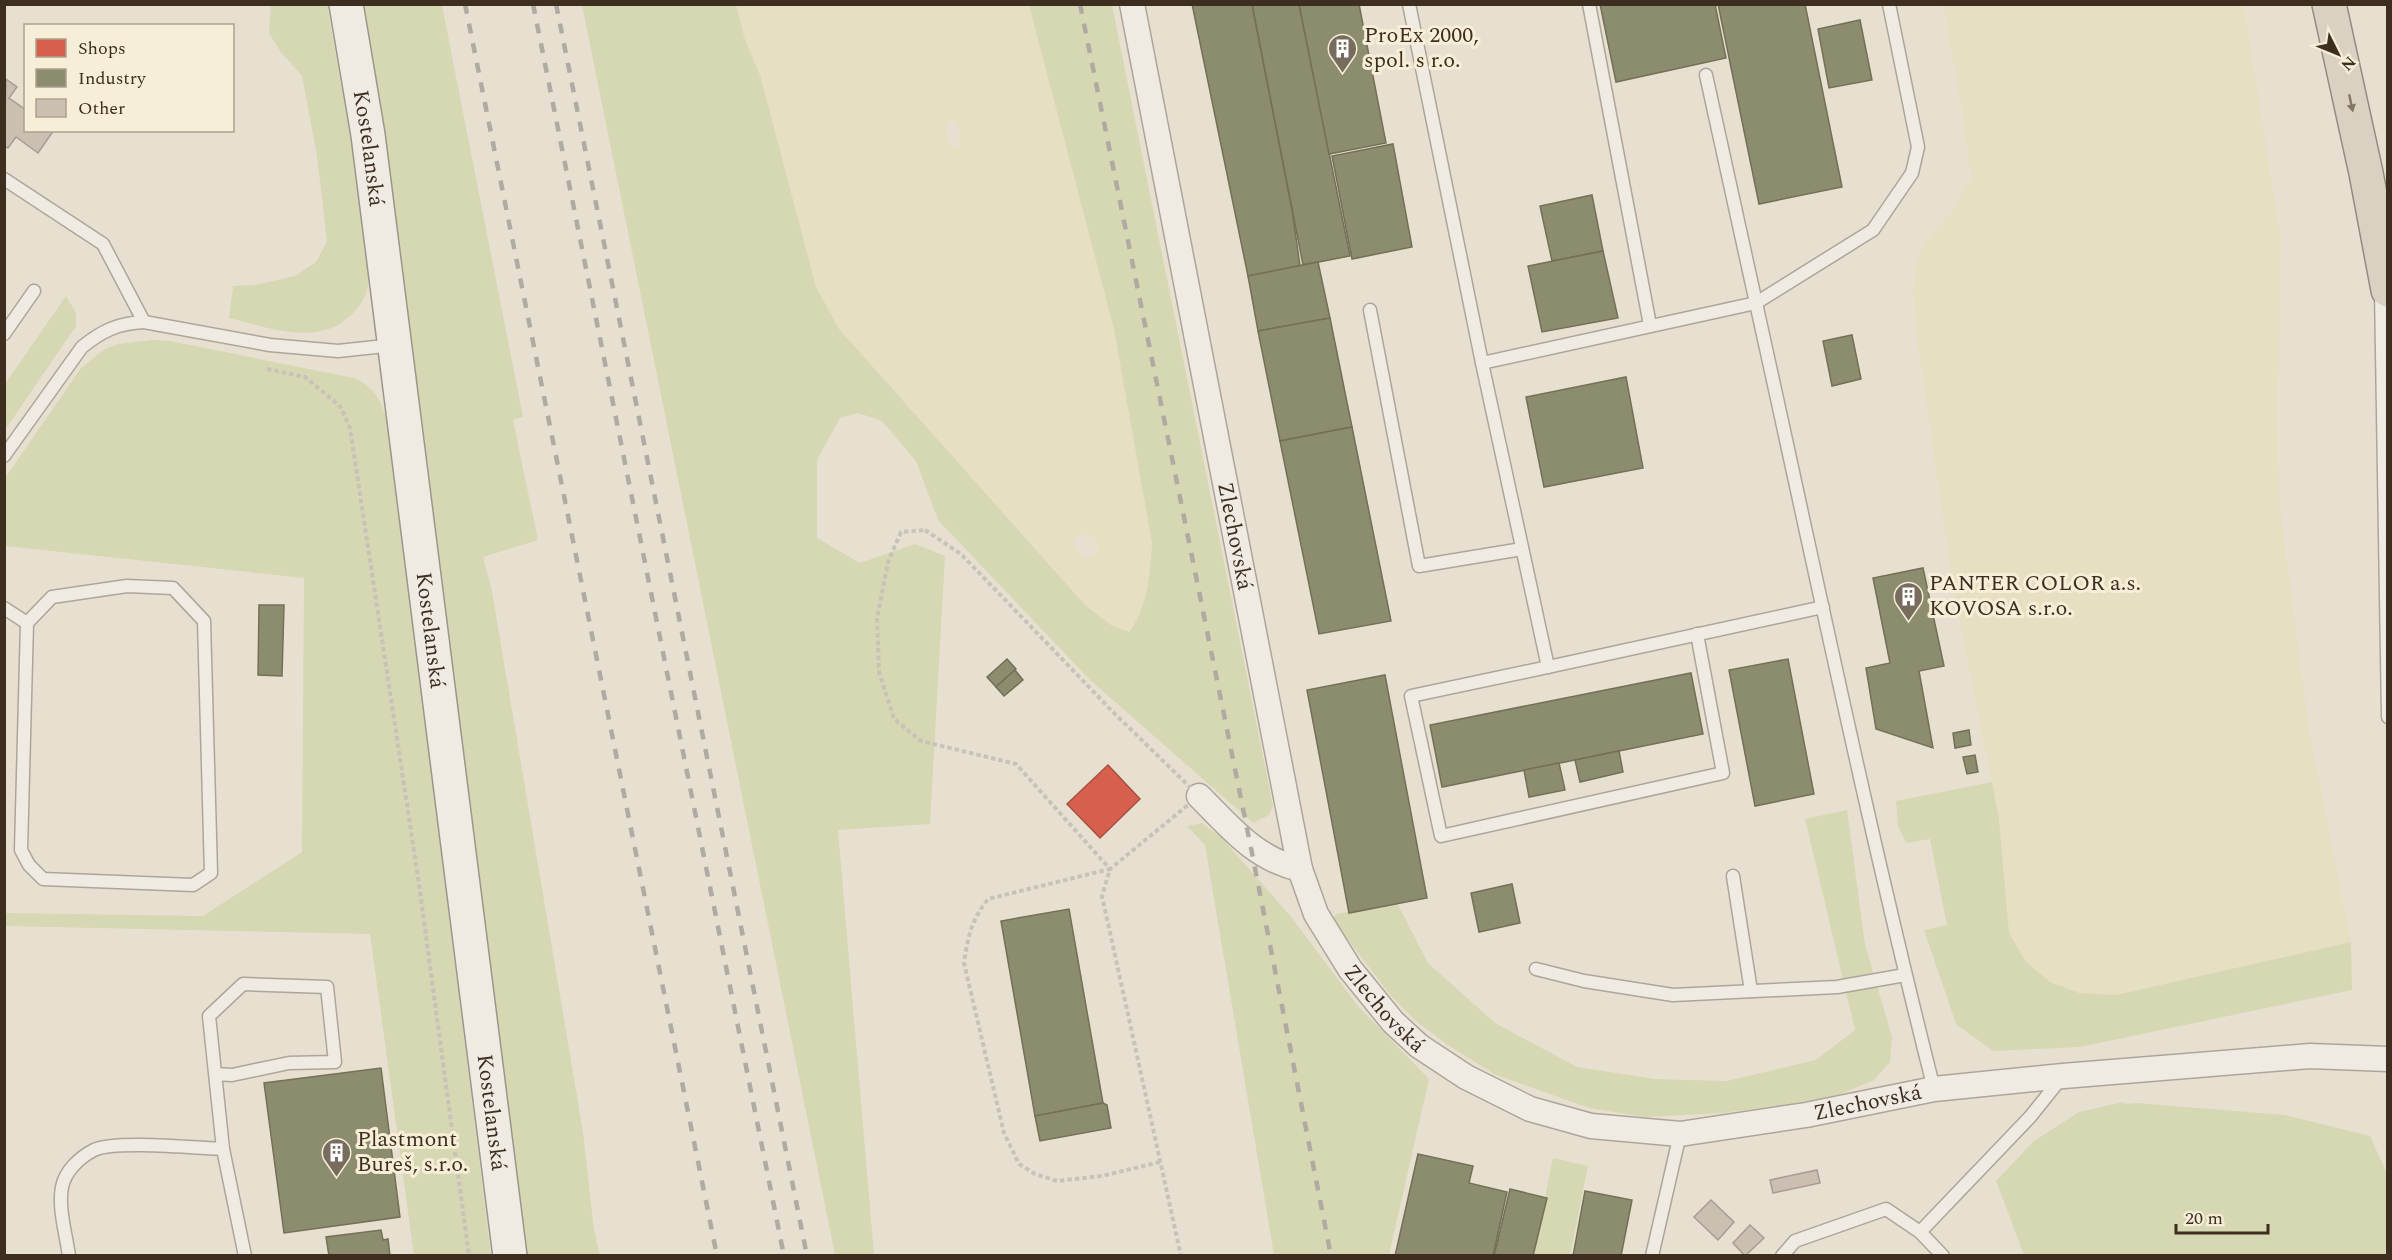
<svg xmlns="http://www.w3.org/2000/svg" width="2392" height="1260" font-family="Spectral,serif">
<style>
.farmland{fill:#e6dfc2;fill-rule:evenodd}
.green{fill:#d6d7b3}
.shops{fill:#d6604d;stroke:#a85140;stroke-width:1.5}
.industry{fill:#8c8c6e;stroke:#747057;stroke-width:1.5}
.building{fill:#cbbfb2;stroke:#a89c90;stroke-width:1.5}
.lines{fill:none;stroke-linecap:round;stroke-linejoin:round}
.service-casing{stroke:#ada599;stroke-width:15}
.minor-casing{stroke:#ada599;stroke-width:27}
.secondary-casing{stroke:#9c958a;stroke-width:36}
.motorway-casing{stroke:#928b80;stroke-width:36}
.path{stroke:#c8c2b9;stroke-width:4;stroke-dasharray:4.5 3;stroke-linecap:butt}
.service{stroke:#efebe3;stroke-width:12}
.minor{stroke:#efebe3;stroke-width:24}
.secondary{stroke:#efebe3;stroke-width:33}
.motorway{stroke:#dad1c2;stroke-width:33}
.rail{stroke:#afaaa2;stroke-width:4.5;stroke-dasharray:10 10;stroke-linecap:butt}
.oneway{fill:#847769}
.labels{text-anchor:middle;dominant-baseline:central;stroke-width:6;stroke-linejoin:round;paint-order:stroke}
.poi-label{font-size:22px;fill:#3d2e20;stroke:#f7eed8;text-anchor:start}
.street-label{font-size:22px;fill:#3d2e20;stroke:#f7eed8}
</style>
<rect width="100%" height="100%" fill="#e7e0d1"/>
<g class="farmland">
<path d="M736 5H1029L1114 329 1152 543 1150 573 1139 618 1129 632 1111 625 1085 605 839 329 816 287 760 75 745 40ZM951 120 956 123 960 134 961 139 958 147H953L948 142 946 126ZM1084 534 1094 538 1098 547 1097 554 1086 559 1078 552 1073 544 1076 537Z"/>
<polygon points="1943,5 2244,5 2281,238 2278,409 2279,497 2309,728 2351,942 2116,995 2079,993 2050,982 2026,962 2009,933 1999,819 1954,593 1916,331 1913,294 1915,265 1925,242 1952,211 1971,179 1962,111"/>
</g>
<g class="green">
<path d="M271 5H327C339 75 353 145 362 216 364 236 370 259 369 279 368 299 353 317 336 326 303 342 263 326 229 318L233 287 231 286 255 285 295 276 316 262 327 242 317 156 302 76 280 51 269 33Z"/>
<polygon points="364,5 442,5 523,417 513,420 538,540 483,557 492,591 583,1132 594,1230 600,1255 527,1255 510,1138 425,441"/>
<path d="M582 5H736L745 40 760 75 816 287 839 329 1085 605 1111 625 1129 632C1148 608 1150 573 1152 543L1114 329 1029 5H1112L1273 806 1269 815 1253 823 1090 680 938 520 916 461 882 421 858 413 840 418 817 460V538L860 563 915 544 945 556 930 824 838 830 874 1255H835Z"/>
<polygon points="66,296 76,313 76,326 5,430 5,384"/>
<path d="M152 340 170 341 354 378C375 387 383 403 388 425L491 1255H414L370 934 5 926V913L203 916 302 852 304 578 5 546V478L81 368 105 349 118 344Z"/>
<polygon points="1992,782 1999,819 2009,933 2026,962 2050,982 2079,993 2116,995 2351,942 2352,990 2080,1047 1993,1051 1956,1024 1924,930 1947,925 1930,839 1906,843 1898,826 1896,801"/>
<polygon points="1847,810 1865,945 1892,1037 1890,1062 1874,1080 1841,1094 1791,1104 1722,1113 1645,1117 1589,1108 1494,1074 1446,1044 1416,1021 1391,996 1333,920 1336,914 1397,903 1428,963 1495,1023 1577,1067 1655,1079 1726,1081 1816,1060 1855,1030 1805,819"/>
<polygon points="1202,823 1222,838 1292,918 1358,1006 1429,1079 1389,1255 1274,1255 1205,845 1187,826"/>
<polygon points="2123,1102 2126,1104 2137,1103 2285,1115 2370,1136 2387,1174 2387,1255 2024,1255 1996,1181 2034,1141 2079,1112"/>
<polygon points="1553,1158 1588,1166 1570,1255 1533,1256"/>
</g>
<polygon class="shops" points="1108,765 1140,799 1100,838 1067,804"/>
<g class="industry">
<polygon points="1192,4 1252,4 1292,209 1300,266 1248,276"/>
<polygon points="1252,4 1299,4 1350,256 1303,265"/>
<polygon points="1299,4 1359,4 1386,143 1329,154"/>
<polygon points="1600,4 1715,4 1726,58 1616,82"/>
<polygon points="1718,4 1805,4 1842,187 1759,204"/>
<polygon points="1860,20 1872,80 1829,88 1818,29"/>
<polygon points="1393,144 1412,247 1352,259 1332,156"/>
<polygon points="1592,195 1603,251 1552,261 1540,206"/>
<polygon points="1603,251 1618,318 1542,332 1528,266"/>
<polygon points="1318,262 1330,318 1258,331 1248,276"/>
<polygon points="1330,318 1352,427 1280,441 1258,331"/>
<polygon points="1852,335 1861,379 1832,386 1823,341"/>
<polygon points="1626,377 1643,468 1544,487 1526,397"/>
<polygon points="1352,427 1391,621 1319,634 1280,441"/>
<polygon points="1923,568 1944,666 1919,671 1933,748 1876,729 1866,668 1890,663 1873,578"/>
<polygon points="259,605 284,605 282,676 258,675"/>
<polygon points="1007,659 1016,669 996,687 987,677"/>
<polygon points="1788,659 1814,794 1755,806 1729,670"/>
<polygon points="1015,670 1023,680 1004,696 996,687"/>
<polygon points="1691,673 1703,734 1442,787 1430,725"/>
<polygon points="1385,675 1427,898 1349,913 1307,690"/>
<polygon points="1969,730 1971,745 1955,748 1953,733"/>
<polygon points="1619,751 1623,772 1580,782 1575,760"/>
<polygon points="1975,755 1978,772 1967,774 1963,757"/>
<polygon points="1559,763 1565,790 1529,797 1524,770"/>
<polygon points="1512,884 1520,923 1479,932 1471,893"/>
<polygon points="1069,909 1103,1103 1035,1116 1001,921"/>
<polygon points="381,1068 400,1217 284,1233 264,1083"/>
<polygon points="1103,1103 1107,1105 1111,1128 1040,1141 1035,1116"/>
<polygon points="1418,1154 1473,1166 1469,1183 1507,1192 1493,1256 1395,1256"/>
<polygon points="1510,1189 1547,1198 1533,1256 1494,1256"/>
<polygon points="1585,1191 1632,1200 1621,1256 1573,1256"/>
<polygon points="381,1230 383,1240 388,1239 390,1256 329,1256 326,1237"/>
</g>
<g class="building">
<polygon points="6,79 17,87 9,98 26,110 26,130 54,130 38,153 16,137 8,148 4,146"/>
<polygon points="1817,1170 1820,1183 1773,1193 1770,1180"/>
<polygon points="1711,1200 1734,1222 1718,1240 1694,1217"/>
<polygon points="1750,1225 1764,1238 1745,1256 1733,1243"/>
</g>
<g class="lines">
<defs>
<g id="service">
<polyline points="1409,4 1482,363"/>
<polyline points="1589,4 1650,325"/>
<polyline points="1706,75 1756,303 1873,230 1912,173 1918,147 1889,4"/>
<polyline points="4,179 103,244 144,322"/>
<polyline points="2381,290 2388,717"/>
<polyline points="1370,310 1419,566 1522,549"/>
<polyline points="4,334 34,291"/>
<path d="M4 456 82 347C102 331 118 323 144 322L270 345 338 351 394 345"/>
<polygon points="127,586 173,588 204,621 211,873 193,885 43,879 29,865 21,850 27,623 52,597"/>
<path d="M1823 607 1548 667 1482 363 1756 303C1814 565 1868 828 1934 1089"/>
<polyline points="4,608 27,623"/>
<polyline points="1548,667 1411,696 1441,836 1723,773 1697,634"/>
<polyline points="1733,876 1751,991"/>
<polyline points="1536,969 1584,981 1673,995 1837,987 1905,975"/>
<polyline points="216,1074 232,1075 289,1063 335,1062 327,987 243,984 209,1016 223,1149 245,1256"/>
<path d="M69 1256C66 1234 58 1208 62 1187 65 1171 80 1157 94 1150 114 1140 197 1148 223 1149"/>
<polyline points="1652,1256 1680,1134"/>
<polyline points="1782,1256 1795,1241 1886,1209 1920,1232"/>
<polyline points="1943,1256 1920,1232 2030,1117 2062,1077"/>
</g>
<g id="minor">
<path id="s1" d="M1132 4 1300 869 1316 914 1350 969 1393 1022 1419 1046 1466 1077 1530 1109 1591 1126 1680 1134 1806 1115 1934 1089 2063 1076 2310 1056 2388 1059"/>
<path d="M1199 796C1230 827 1255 859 1300 869"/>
</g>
<g id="secondary">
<path id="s2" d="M346 4 368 135 510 1256"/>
</g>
<polyline id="motorway" points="2329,4 2366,173 2388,290"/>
</defs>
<use href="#service" class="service-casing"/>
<use href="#minor" class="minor-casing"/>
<use href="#secondary" class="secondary-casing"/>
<use href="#motorway" class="motorway-casing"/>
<g class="path">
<polyline points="267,369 305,377 340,406 350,428 419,884 469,1256"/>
<polygon points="925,530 961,554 1114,713 1199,796 1110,869 1016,764 921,741 894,719 879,672 877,618 888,562 901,532"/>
<path d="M1160 1162 1102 1176 1057 1181 1035 1174 1019 1164 1004 1133 964 963C968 936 971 921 988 899L1110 869 1102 896 1181 1256"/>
</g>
<use href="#service" class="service"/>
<use href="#minor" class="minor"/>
<use href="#secondary" class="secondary"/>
<use href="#motorway" class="motorway"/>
<g class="rail">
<polyline points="465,4 717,1256"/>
<polyline points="533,4 784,1256"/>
<polyline points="556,4 807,1256"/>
<polyline points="1080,4 1251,848 1331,1256"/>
</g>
</g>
<defs><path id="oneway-solid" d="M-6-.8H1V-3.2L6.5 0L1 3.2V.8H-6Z" transform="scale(1.5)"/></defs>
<use class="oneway" href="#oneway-solid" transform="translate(2351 103) rotate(78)"/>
<defs>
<symbol id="building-pin" viewBox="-11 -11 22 30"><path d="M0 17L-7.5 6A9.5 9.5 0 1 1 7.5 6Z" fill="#786c5e" stroke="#f7eed8"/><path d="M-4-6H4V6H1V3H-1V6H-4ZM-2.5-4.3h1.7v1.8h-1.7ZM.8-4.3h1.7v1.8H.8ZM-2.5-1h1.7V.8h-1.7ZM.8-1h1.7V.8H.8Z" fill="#fff"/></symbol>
</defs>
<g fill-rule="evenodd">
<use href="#building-pin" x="1326" y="32" width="33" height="45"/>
<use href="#building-pin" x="1892" y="580" width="33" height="45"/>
<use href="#building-pin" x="320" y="1136" width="33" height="45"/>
</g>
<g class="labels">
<g class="poi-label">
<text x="1364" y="35">ProEx 2000,<tspan x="1364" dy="25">spol. s r.o.</tspan></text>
<text x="1929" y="583">PANTER COLOR a.s.<tspan x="1929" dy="25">KOVOSA s.r.o.</tspan></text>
<text x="357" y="1139">Plastmont<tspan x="357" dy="25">Bureš, s.r.o.</tspan></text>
</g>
<g class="street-label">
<text stroke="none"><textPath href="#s2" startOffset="146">Kostelanská</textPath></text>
<text stroke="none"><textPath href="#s1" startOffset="542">Zlechovská</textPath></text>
<text stroke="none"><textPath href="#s2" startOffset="632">Kostelanská</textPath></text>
<text stroke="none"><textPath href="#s1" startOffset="1046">Zlechovská</textPath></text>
<text stroke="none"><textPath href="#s1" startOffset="1568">Zlechovská</textPath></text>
<text stroke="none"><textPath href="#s2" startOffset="1118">Kostelanská</textPath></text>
</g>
</g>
<rect width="2392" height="1260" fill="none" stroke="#3d2e20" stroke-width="12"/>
<rect x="24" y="24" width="210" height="108" fill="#f7eed8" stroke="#ada18e" stroke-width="1.5"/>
<rect x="36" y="39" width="30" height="18" fill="#d6604d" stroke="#ada18e" stroke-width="1.5"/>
<text x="78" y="54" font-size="18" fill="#3d2e20">Shops</text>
<rect x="36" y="69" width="30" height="18" fill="#8c8c6e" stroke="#ada18e" stroke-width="1.5"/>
<text x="78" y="84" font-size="18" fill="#3d2e20">Industry</text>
<rect x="36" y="99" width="30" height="18" fill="#cbbfb2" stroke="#ada18e" stroke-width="1.5"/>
<text x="78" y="114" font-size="18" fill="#3d2e20">Other</text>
<g transform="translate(2338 54) rotate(133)" stroke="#f7eed8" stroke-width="4.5" paint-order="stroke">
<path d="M0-4.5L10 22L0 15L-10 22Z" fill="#3d2e20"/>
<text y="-9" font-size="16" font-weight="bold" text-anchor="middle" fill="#3d2e20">N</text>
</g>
<path d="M2176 1224v9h92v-9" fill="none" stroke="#3d2e20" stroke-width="3"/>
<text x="2185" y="1224" font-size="18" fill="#3d2e20" stroke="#f7eed8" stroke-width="4.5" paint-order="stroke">20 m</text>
</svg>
